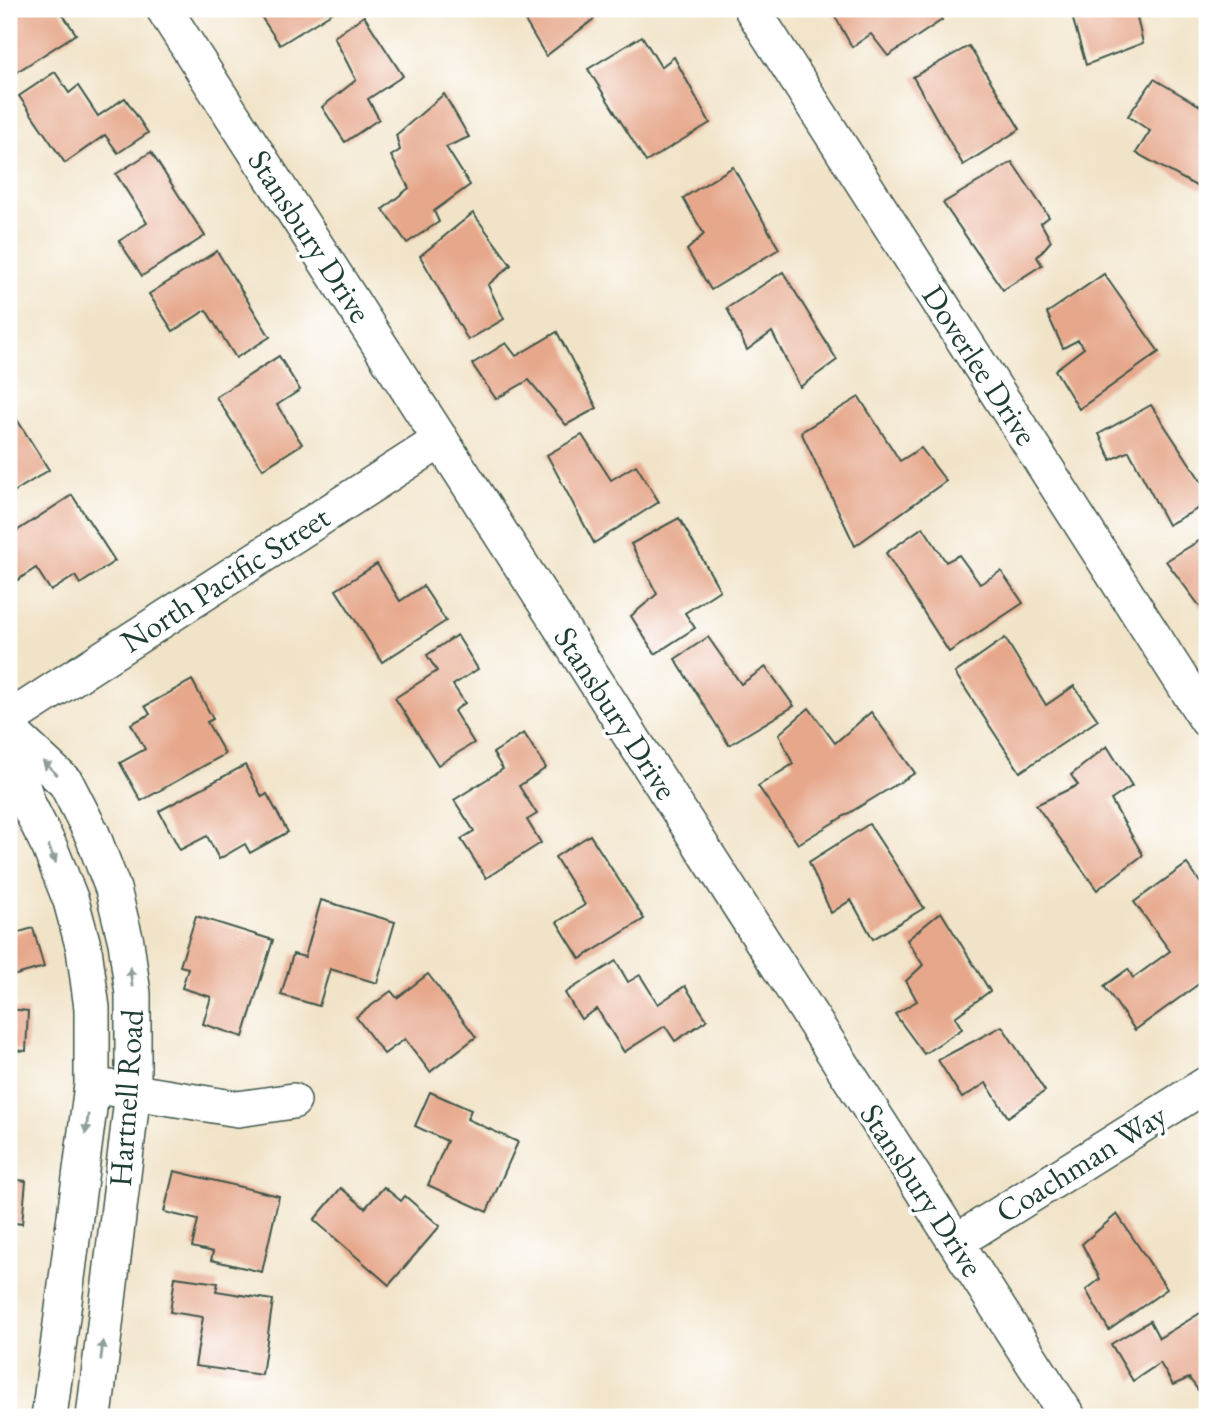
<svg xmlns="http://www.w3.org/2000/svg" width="1216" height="1426" font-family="'EB Garamond',serif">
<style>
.building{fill:#e6a78b}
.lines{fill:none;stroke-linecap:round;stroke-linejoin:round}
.minor-casing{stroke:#3e564a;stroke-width:38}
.minor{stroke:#fff;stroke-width:35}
.oneway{fill:#8f9e9a}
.labels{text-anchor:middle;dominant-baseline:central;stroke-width:7;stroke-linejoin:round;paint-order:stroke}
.street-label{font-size:32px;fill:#1f3d34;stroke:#fff}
</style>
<rect width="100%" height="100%" fill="#fff"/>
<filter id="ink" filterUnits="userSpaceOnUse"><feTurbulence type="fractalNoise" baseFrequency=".0143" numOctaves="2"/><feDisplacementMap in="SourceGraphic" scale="14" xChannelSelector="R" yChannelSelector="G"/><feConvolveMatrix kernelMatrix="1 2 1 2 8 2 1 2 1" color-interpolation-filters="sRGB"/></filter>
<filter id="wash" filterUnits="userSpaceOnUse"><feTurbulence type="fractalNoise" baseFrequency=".00686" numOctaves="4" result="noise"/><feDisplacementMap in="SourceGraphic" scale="28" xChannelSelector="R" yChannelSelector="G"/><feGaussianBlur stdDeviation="1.57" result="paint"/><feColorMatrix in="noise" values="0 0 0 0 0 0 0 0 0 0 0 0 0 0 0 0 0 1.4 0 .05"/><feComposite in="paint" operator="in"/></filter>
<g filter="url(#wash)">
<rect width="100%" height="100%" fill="#f1e3c8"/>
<g id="blocks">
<g class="building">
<polygon points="9,9 59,9 76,34 12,75 9,69 9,27 17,21"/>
<polygon points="256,9 338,9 280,45"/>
<polygon points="518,9 588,9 594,19 546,56"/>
<polygon points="831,9 934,9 942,20 888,56 871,34 852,47"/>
<polygon points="1070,9 1135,9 1143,43 1086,65"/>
<polygon points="364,16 403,76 368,99 379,119 345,142 322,107 356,80 334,37"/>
<polygon points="642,36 661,67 674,57 710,123 646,162 588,69"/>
<polygon points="969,46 1020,129 963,165 913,77"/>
<polygon points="55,72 69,93 78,86 98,116 125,98 148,133 118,153 105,135 65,163 19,96"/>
<polygon points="1154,79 1207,110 1207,192 1136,153 1150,131 1128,116"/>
<polygon points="444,94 469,137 446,147 470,185 434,211 439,222 407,243 383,209 409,188 391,156 400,150 396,135"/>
<polygon points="151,152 205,236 142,276 119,241 147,223 116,174"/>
<polygon points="1012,162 1049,217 1041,223 1051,241 1037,257 1042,265 1003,290 943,203"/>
<polygon points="733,167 779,249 711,290 687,250 704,234 683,198"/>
<polygon points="473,213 511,265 488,285 504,319 468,340 420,256"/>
<polygon points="217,251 270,337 236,358 206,310 173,331 149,294"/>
<polygon points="783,272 837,360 800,387 772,332 747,350 727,308"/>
<polygon points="1104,274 1159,352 1079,409 1055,370 1084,348 1078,340 1063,348 1047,313"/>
<polygon points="557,332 597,408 566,425 529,380 496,399 472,364 506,343 516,356"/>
<polygon points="279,356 300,390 277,405 302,444 263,469 216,397"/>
<polygon points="859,397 900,461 921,448 946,481 855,546 801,432"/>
<polygon points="1151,405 1207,490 1207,504 1168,525 1129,451 1111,460 1099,434"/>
<polygon points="9,407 49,470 9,495"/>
<polygon points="582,435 611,480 636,465 659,502 594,543 547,455"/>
<polygon points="72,495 115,561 80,584 75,576 51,591 36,568 10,585 9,536"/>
<polygon points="679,518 720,590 685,613 695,628 655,654 631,616 657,594 631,544"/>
<polygon points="923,527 946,562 959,555 980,584 1001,571 1023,603 949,652 886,553"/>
<polygon points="1207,536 1207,616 1166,561"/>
<polygon points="377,564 400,601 423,586 446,621 382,662 336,590"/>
<polygon points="457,635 478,669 453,685 465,703 454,711 474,743 438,765 395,698 437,671 427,655"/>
<polygon points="708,637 741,684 766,667 794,706 729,745 675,659"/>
<polygon points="1005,638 1046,705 1074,686 1098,720 1020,772 955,673"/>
<polygon points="192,680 213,719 207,722 225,754 141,801 120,763 145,749 131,724 150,714 145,706"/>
<polygon points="809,708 835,743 871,712 915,773 798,844 758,786 793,764 779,734"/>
<polygon points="524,733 546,768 519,786 537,814 527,820 541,843 486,878 461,839 474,831 454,800 503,769 493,753"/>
<polygon points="1107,746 1132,786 1111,800 1143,855 1097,890 1036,805 1078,785 1071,775"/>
<polygon points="245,765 262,797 267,794 288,832 250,853 245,844 219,859 207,836 180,850 159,811"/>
<polygon points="869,824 924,908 873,939 851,900 831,913 809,862"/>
<polygon points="590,835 644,919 580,959 557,922 585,905 555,857"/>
<polygon points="1187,864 1207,892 1207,978 1135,1030 1104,986 1128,969 1133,978 1170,951 1134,902"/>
<polygon points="321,900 395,922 377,983 330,969 319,1006 281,995 293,954 305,957"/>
<polygon points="941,912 990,991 955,1017 962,1029 924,1054 895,1014 917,1001 906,981 923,965 907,940"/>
<polygon points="196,916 273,940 243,1037 203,1024 211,997 182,988 188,968 180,966"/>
<polygon points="33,928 44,967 9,977 9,935"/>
<polygon points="616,961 628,982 640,975 658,1004 685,986 707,1020 675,1041 665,1026 624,1052 597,1009 581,1019 565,993"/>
<polygon points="428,974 476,1037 430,1072 405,1039 384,1054 356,1017 391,991 397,998"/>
<polygon points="9,1009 28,1011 26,1051 9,1050"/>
<polygon points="1002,1026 1045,1091 1008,1117 986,1083 962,1098 938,1060"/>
<polygon points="430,1092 471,1110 467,1119 518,1142 487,1212 428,1185 447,1141 415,1126"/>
<polygon points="174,1171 279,1196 262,1272 211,1260 213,1252 192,1247 198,1220 164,1212"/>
<polygon points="9,1179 26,1181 22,1224 9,1222"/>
<polygon points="384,1187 401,1201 405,1196 440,1226 389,1285 314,1220 341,1188 365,1208"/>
<polygon points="1117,1214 1167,1289 1109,1330 1086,1290 1100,1279 1082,1244"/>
<polygon points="175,1277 218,1283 216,1291 273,1300 262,1375 195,1366 203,1317 170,1312"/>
<polygon points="1207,1309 1207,1402 1189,1378 1173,1385 1160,1363 1133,1381 1111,1344 1150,1321 1159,1338"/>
</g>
</g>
</g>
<g filter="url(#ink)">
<use href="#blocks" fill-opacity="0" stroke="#3e564a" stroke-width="2"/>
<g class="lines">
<defs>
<g id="minor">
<polyline points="164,9 1068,1417"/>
<polyline points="752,9 1207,720"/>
<polyline points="9,719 441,440"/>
<polyline points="9,730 66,783 92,834 113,889 126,942 133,994 133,1091 94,1417"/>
<polyline points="9,746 28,804 50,848 71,901 84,949 92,1008 92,1085 49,1417"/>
<polyline points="110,1088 238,1109 293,1101"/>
<polyline points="956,1242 1207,1084"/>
</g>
</defs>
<use href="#minor" class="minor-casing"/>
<use href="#minor" class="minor"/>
</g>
<defs><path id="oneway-solid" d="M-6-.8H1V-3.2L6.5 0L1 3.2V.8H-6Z" transform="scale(1.75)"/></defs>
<g class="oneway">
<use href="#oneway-solid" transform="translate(50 768) rotate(-137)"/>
<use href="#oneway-solid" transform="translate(52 854) rotate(67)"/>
<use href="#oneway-solid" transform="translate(131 977) rotate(-97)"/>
<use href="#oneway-solid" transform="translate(87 1124) rotate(97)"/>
<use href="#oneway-solid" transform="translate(102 1350) rotate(-83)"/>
</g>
</g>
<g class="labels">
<g class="street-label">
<text transform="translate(310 236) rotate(57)">Stansbury Drive</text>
<text transform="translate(980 365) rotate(57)">Doverlee Drive</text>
<text transform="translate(225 579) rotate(-33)">North Pacific Street</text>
<text transform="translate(616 713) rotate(57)">Stansbury Drive</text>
<text transform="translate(126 1098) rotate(-86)">Hartnell Road</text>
<text transform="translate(1081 1163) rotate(-32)">Coachman Way</text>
<text transform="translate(922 1190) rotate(57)">Stansbury Drive</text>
</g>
</g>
<rect width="1216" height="1426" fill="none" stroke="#fff" stroke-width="35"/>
</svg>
